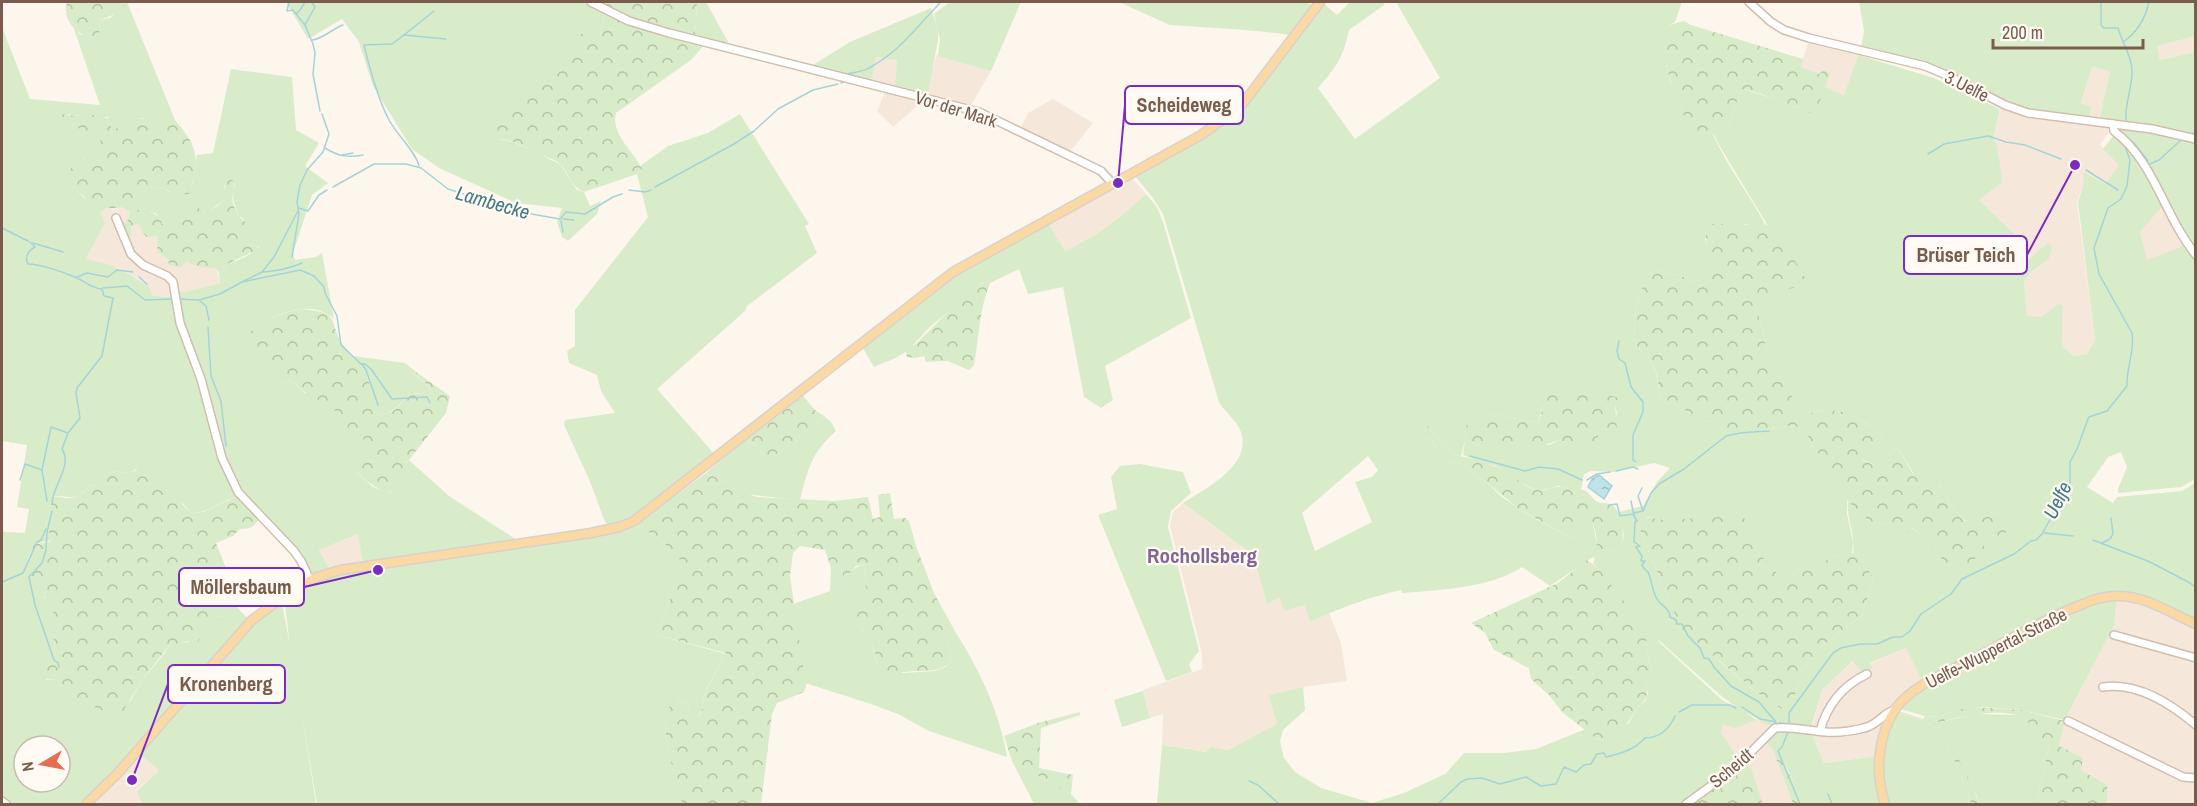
<svg xmlns="http://www.w3.org/2000/svg" width="2197" height="806" font-family="'Archivo Narrow',sans-serif">
<style>
.residential{fill:#f5e8da}
.green{fill:#d8ecc9;fill-rule:evenodd}
.forest{fill:url(#forest-crowns)}
.water{fill:url(#water-ripples);stroke:#a5d3da;stroke-width:1.5}
.lines{fill:none;stroke-linecap:round;stroke-linejoin:round}
.stream{stroke:#a5d3da;stroke-width:1.5}
.minor-casing{stroke:#d1beb0;stroke-width:10}
.major-casing{stroke:#dad1cd;stroke-width:11}
.minor{stroke:#fff;stroke-width:7}
.major{stroke:#fbd9a5;stroke-width:8}
.labels{text-anchor:middle;dominant-baseline:central;stroke-width:4.5;stroke-linejoin:round;paint-order:stroke}
.street-label{font-size:18px;fill:#7a5c4d;stroke:#fffaf3}
.water-label{font-size:20px;font-style:italic;fill:#437c86;stroke:#fffaf3}
.quarter-label{font-size:21px;font-weight:bold;fill:#846695;stroke:#fffaf3}
.leader{fill:none;stroke:#7b2cbf;stroke-width:2}
.callout-dot{fill:#7b2cbf;stroke:#fffaf3;stroke-width:2}
.callout{fill:#fffaf3;stroke:#7b2cbf;stroke-width:2}
.callout-label{font-size:20px;text-anchor:middle;font-weight:bold;fill:#7a5c4d}
</style>
<defs>
<pattern id="forest-crowns" width="20" height="18" patternUnits="userSpaceOnUse" patternTransform="scale(1.5)"><rect width="20" height="18" fill="#d8ecc9"/><path d="M2 6a3 3 0 1 1 6 0M12 15a3 3 0 1 1 6 0" fill="none" stroke="#b4c2a5"/></pattern>
<pattern id="water-ripples" width="26" height="14" patternUnits="userSpaceOnUse" patternTransform="scale(1.5)"><rect width="26" height="14" fill="#bfe3e8"/><path d="M2 4q2-2 4 0t4 0M15 11q2-2 4 0t4 0" fill="none" stroke="#a0bbbe"/></pattern>
</defs>
<rect width="100%" height="100%" fill="#fdf6ec"/>
<g class="residential">
<polygon points="2195,36 2195,52 2160,60 2157,45"/>
<polygon points="1808,43 1858,55 1844,95 1824,86 1828,79 1800,67"/>
<polygon points="936,55 991,71 967,112 924,100 893,127 877,111 886,90 871,85 876,57 898,60 933,69"/>
<polygon points="2092,67 2110,71 2099,120 2089,119 2081,104"/>
<polygon points="1053,99 1093,123 1069,153 1020,129 1028,113"/>
<polygon points="2001,106 2040,118 2106,127 2109,132 2100,145 2119,165 2105,184 2084,172 2083,185 2077,202 2095,340 2087,354 2074,356 2062,346 2063,306 2059,303 2041,317 2027,317 2024,282 2030,273 2049,259 2046,243 2029,260 2011,242 2015,236 1979,200 2003,182 1993,141"/>
<polygon points="1130,176 1146,194 1116,222 1093,238 1065,251 1047,221"/>
<polygon points="2164,205 2186,245 2147,261 2140,232"/>
<polygon points="121,207 130,212 127,222 131,236 131,227 136,224 140,226 142,232 155,236 164,254 169,259 170,265 180,268 186,262 217,268 220,283 165,297 152,295 140,280 128,273 86,259 105,223 100,212 107,208 113,210"/>
<polygon points="1183,503 1253,555 1267,604 1281,598 1284,611 1305,605 1311,622 1329,613 1341,643 1347,681 1303,687 1270,695 1277,724 1228,750 1211,747 1207,752 1162,745 1163,714 1150,718 1143,690 1202,669 1202,654 1170,526 1173,512"/>
<polygon points="359,534 363,563 330,570 319,550"/>
<polygon points="2117,598 2145,604 2195,627 2195,804 2107,804 2107,785 2080,770 2059,746 2065,721 2114,626"/>
<polygon points="1906,648 1923,683 1904,695 1878,756 1824,763 1811,732 1822,690 1854,661 1870,664"/>
<polygon points="1756,719 1774,727 1765,741 1773,750 1793,804 1763,804 1748,760 1740,761 1720,733 1723,724"/>
<polygon points="138,753 159,770 137,790 142,804 95,804"/>
</g>
<g class="green">
<path d="M127 2 175 120 158 121 141 118 115 130 110 126 108 117H92L81 113 75 116 67 114 68 125 93 132 101 138V146L94 153 85 158 66 180 83 197 107 208 100 212 105 223 86 259 110 265 129 274 148 286 152 295 165 297 174 295 211 427 240 496C222 499 209 514 191 513L176 495 167 492 159 483 136 469 130 473 110 471 96 486 90 485C73 503 76 496 54 496 51 505 54 517 45 522L52 540 34 544 27 561 32 580 54 610V616L61 627 54 638 55 655 46 680H57C68 695 98 710 115 714L131 700 140 683 164 654 171 643C180 645 188 641 198 642L216 617 223 616 231 607 236 606 248 619 97 790 82 803 11 804 2 799V529L4 532 25 533 29 509 17 507 27 445 2 441V27L30 99 100 105 73 26 80 35 100 29 99 20 110 18ZM24 746H60V782H24Z"/>
<path d="M286 2H589L607 11 603 18 600 36 583 33C560 70 526 101 490 126L499 139 513 142 560 164 577 190 584 192 590 206 601 201 597 214 568 241 562 237 557 222 562 208 516 203 439 168 412 149 373 86 359 42 342 19 308 39Z"/>
<polygon points="697,2 706,2 732,49 695,39"/>
<polygon points="950,2 1021,2 991,71 938,56 940,40 934,14"/>
<polygon points="1119,2 1305,2 1314,5 1292,35 1246,30 1170,25"/>
<path d="M1322 2 1337 15 1350 2H1385L1384 5 1349 30C1343 58 1337 66 1318 88L1355 139 1440 78 1396 2H1682L1675 22 1669 25 1666 65 1670 81 1687 122 1704 135 1713 134C1727 167 1750 195 1766 226L1744 224 1705 238 1710 255 1711 280 1700 286 1684 277 1655 270C1634 288 1633 325 1636 350 1658 361 1656 376 1660 397L1703 420 1714 423 1726 432 1739 435 1787 426 1798 427 1807 435 1847 500V514L1853 542 1852 554 1832 557 1821 563H1806L1784 581 1757 551 1747 522 1665 520 1646 517 1640 530 1676 617 1720 662 1756 692 1782 709 1795 696 1801 672 1816 651 1862 615 1874 579 1857 553 1853 554C1856 535 1846 519 1848 500L1869 521 1884 524 1896 530 1911 528 1923 535 1933 547 1986 549 1978 539 2000 512 1966 521 1954 510 1936 478 1914 474 1898 448 1874 465 1862 459 1882 439 1881 432C1858 418 1829 399 1804 418L1767 354 1761 322 1752 294 1803 285 1774 226H1768L1719 145 1714 134 1727 130 1737 101 1743 89 1778 100 1796 108 1817 109 1824 86 1844 95 1858 55 1934 78 2000 109 1993 140 1996 142 2003 182 1979 200 2016 236 2011 242 2029 259 2047 243 2052 246 2049 259 2030 273 2024 282 2027 316 2041 317 2059 303 2063 306 2062 346 2074 356 2087 354 2095 340 2078 202 2083 185 2084 172 2105 184 2119 165 2103 149 2114 135 2133 152 2164 205 2140 232 2147 260 2186 245 2195 257V479L2181 487 2118 493V489L2127 467 2121 452 2108 457 2087 487 2113 503 2117 497 2182 491 2195 483V622L2146 600 2096 597 1923 683 1906 648 1870 663 1872 668 1862 673 1853 661 1822 690 1811 728 1777 725 1778 718 1774 727 1762 722 1746 712 1756 720 1736 728 1723 724 1721 733 1740 761 1682 804H1157L1162 745 1206 752 1211 747 1228 750 1277 724 1269 695 1303 687 1305 710 1283 730 1280 741 1284 758 1295 772 1321 788 1372 803 1404 793 1445 774 1464 753H1504L1536 749 1586 729 1598 740 1629 723 1636 709 1646 700 1648 693 1646 686 1652 673 1645 642 1649 638 1657 643 1658 641 1722 700 1736 707 1719 694 1644 627 1593 563 1595 559 1622 546 1624 535 1619 512 1643 506 1657 482 1670 468 1654 463 1613 472 1591 471 1584 474 1581 490 1558 486 1539 491 1515 480 1505 471 1494 465 1484 464 1463 455 1465 441 1461 456H1458L1443 445 1426 424 1424 437 1432 440 1436 450 1443 453 1449 463 1457 462 1466 466 1476 477 1485 481 1502 497 1525 513 1571 538 1592 520 1598 550 1593 557 1550 586 1522 567C1491 588 1439 590 1402 593L1401 590C1369 597 1340 608 1310 622L1305 605 1284 611 1280 598 1267 604 1253 555 1183 503C1206 488 1252 466 1241 432 1237 420 1225 413 1219 402L1163 214 1153 198 1134 175 1221 123ZM1559 387 1579 390 1615 404 1617 414C1601 432 1584 451 1559 440L1550 445H1481L1467 441 1465 434 1469 417 1486 413 1538 423 1543 405ZM1368 456 1378 470 1372 477 1355 482 1372 522 1315 551 1302 513Z"/>
<polygon points="1859,2 2195,2 2195,36 2157,46 2160,60 2195,52 2195,136 2099,120 2110,71 2092,67 2081,103 2091,107 2089,119 2029,111 2006,103 1965,82 1861,48 1864,31"/>
<polygon points="931,8 938,30 938,40 927,98 895,89 897,60 876,57 871,85 808,68 850,42"/>
<path d="M231 69 292 77 296 130 319 143 305 166 328 183 312 195 293 253 295 260 316 257 322 253 334 319C309 296 267 316 246 336L256 358 266 364 276 374V380L283 384 290 380 305 393 319 394 339 411 343 417 344 427 362 436 370 451 357 473 373 487 390 493 405 463 409 460 449 496 517 540 363 563 358 534 319 550 330 570 310 578 302 560 233 481 185 336 176 294 220 283 219 272 226 270 227 264C238 260 251 256 259 247L249 238 243 218 238 215 232 195 235 184 227 180 224 186 226 195 223 201 209 211 205 212 191 207C181 212 172 222 162 224L156 213 137 211 134 202 148 187 164 189 169 192 192 186 197 155 213 153Z"/>
<polygon points="740,114 809,224 805,226 817,253 747,306 745,311 657,389 716,456 633,518 610,526 605,522 589,479 564,425 565,420 615,413 601,391 597,375 569,363 567,351 575,346 575,310 648,217 637,174 641,169 640,166 668,146 708,133"/>
<polygon points="2122,129 2166,135 2195,142 2195,249 2141,153 2120,132"/>
<path d="M1146 194 1157 207 1163 222 1191 318 1105 366 1113 400 1101 408 1084 397 1063 287 1028 294 1019 269 990 283 983 282C965 297 948 312 930 327 921 335 914 346 904 353 896 359 884 362 874 367L863 348 937 286 1047 221 1065 251C1100 235 1118 220 1146 194Z"/>
<path d="M353 356 405 363 416 372 412 373C420 379 430 384 431 395 399 386 406 413 377 415L373 408 368 378 357 366Z"/>
<path d="M824 416 831 422 836 431C811 453 808 469 800 500L744 494 736 490 729 483 706 473 747 438 769 460Z"/>
<polygon points="1140,464 1183,472 1191,493 1171,511 1168,527 1199,651 1189,664 1192,672 1166,681 1098,515 1117,509 1111,477 1120,466"/>
<path d="M637 524 664 543 686 565 674 588 657 635 726 654C717 673 701 691 702 712L697 716 690 713 689 705 677 700C673 707 668 714 666 722 661 737 680 785 682 804H317L301 709 316 804H142L137 791 159 770 138 753 263 614 278 602 283 609 290 645 284 598 312 583 339 574 610 533Z"/>
<path d="M866 564 865 585 868 592 861 628 871 641 877 663 903 673 935 671 945 667 952 661 946 639 956 633C980 671 1000 713 1007 757L929 731 898 714 871 704 805 683 793 604 830 591 831 568 840 566 843 576C852 572 856 566 866 564Z"/>
<polygon points="2117,598 2114,626 2065,720 2021,710 1981,707 1953,711 1940,717 1925,716 1900,709 1905,702 1949,674 2076,609"/>
<polygon points="1143,691 1150,718 1122,727 1114,700"/>
<path d="M1896 713 1922 720 1937 728 1960 772 1971 804H1888C1879 771 1882 745 1896 713Z"/>
<polygon points="1976,714 2017,715 2027,719 2050,742 2036,804 1979,804 1976,794 1936,723"/>
<path d="M1775 730 1811 732 1824 763 1878 756 1883 804H1802C1796 785 1787 767 1776 750H1773L1765 741Z"/>
<polygon points="1012,761 1071,794 1080,804 1034,804"/>
</g>
<g class="forest">
<path d="M67 2H127C120 12 111 17 99 20L100 29 98 37C79 40 61 20 67 2Z"/>
<path d="M591 2H697L695 40 706 43 691 60 616 113C610 133 634 152 642 169L637 174 584 192C571 187 569 173 560 164 555 159 548 158 543 156 527 151 512 136 494 140L488 135 489 126C526 101 560 69 583 32L600 36 603 18 607 11Z"/>
<path d="M1684 21 1691 25 1803 59 1801 67 1819 74 1824 70 1830 73 1817 109 1811 113C1788 106 1767 94 1743 89L1737 101 1727 130C1718 134 1705 138 1695 132 1688 127 1684 116 1681 108 1670 83 1658 52 1669 25Z"/>
<path d="M81 113C91 116 105 115 112 121L110 126 115 129C122 127 125 123 131 120 136 117 168 120 175 120 199 148 200 159 189 194L175 195 164 189 148 187 135 202 137 210C149 212 158 211 162 224 172 221 185 203 197 207 200 209 202 211 205 212 212 210 223 204 225 197 226 193 224 187 225 182L227 180H233L235 189 232 195 233 204 238 215 246 223 249 238 253 236 259 240 257 250 227 264 226 270 219 272 216 268 201 267 186 262 180 268 169 265 168 259 157 251 158 243 156 236 147 237 142 232 140 226 136 224 131 227V236L124 238 121 229 123 223 127 222 130 212 121 207C101 214 79 194 66 180 67 159 100 160 101 138 88 128 70 129 57 119L61 114 75 116Z"/>
<path d="M1707 224 1774 225 1805 278 1803 285 1771 294H1752L1761 322 1767 354 1804 417C1832 400 1856 417 1881 432L1882 439 1862 460 1874 465 1898 448 1913 474 1922 471 1936 478 1954 510 1965 521 2000 512 2009 529 2000 538 1979 539 1986 549 1967 566 1950 569 1923 535 1912 528 1907 534 1896 531 1884 524 1869 521 1847 500 1807 435 1798 427 1787 426 1738 435 1726 432 1714 423 1703 420 1660 397C1657 376 1658 361 1636 351 1633 325 1634 288 1655 270L1684 277 1700 286 1711 280C1710 261 1704 243 1707 224Z"/>
<path d="M984 282 990 283C979 310 979 337 974 365L969 370 947 361 926 362 924 356 915 358 907 357 906 352 909 347 916 344 959 301Z"/>
<path d="M301 309C344 313 326 320 344 346 349 353 355 357 357 366 374 374 369 400 377 415 408 414 396 387 431 395 431 384 419 378 411 372H416L450 396 446 413 409 460 405 462 408 469 407 474 389 493C373 488 333 463 369 451L362 436 351 439C343 431 345 421 339 411 330 411 323 406 317 399L318 394 310 396 290 380 283 384 276 380V374L247 352 246 336C260 322 281 312 301 309Z"/>
<path d="M1559 387 1601 392 1618 398 1615 404 1617 431 1608 436 1599 435 1594 443 1570 444 1559 440 1534 449 1481 445 1467 441 1465 434 1468 417 1486 413 1538 423C1546 407 1539 393 1559 387Z"/>
<polygon points="803,396 815,410 824,416 769,460 747,438"/>
<path d="M1415 422 1426 424 1443 445 1458 456C1465 456 1498 466 1505 471 1516 478 1524 487 1537 490 1544 492 1552 486 1559 487 1566 487 1580 488 1586 491 1590 494 1593 499 1596 501 1600 504 1605 502 1610 504 1623 510 1624 534 1622 546L1595 559 1593 557C1600 545 1596 533 1592 521L1571 538 1519 509 1485 481 1476 477 1466 466 1457 462 1449 463 1443 453 1436 450 1432 440 1424 437 1415 429Z"/>
<path d="M139 469 144 474C157 477 163 491 176 495L179 493 182 494V504L191 513C209 515 222 499 241 496L261 516C255 526 252 529 240 529L233 536 216 543 240 603 231 607 223 616 216 617 198 642 190 643 188 641 174 645 171 643 140 683 121 715C103 714 68 695 57 680L41 679 43 668 55 654 54 638 61 626 52 618 54 610 47 605 45 596 40 597 32 587 30 574 24 570 34 544 49 542 52 540 45 522C54 517 51 507 51 498 58 494 62 499 70 498 79 498 85 491 90 485L96 486 110 471 130 473Z"/>
<path d="M706 473 729 483 736 490 757 497 834 501 868 497 873 519 880 517 878 495 890 493 894 519 905 518 909 521 916 546 934 593 956 633 946 639 952 661C941 671 931 671 917 671 904 671 892 676 881 667 875 662 876 656 874 650 870 636 857 627 856 612 856 607 858 602 859 598L868 592 865 585 866 564 856 566 851 572 843 576 840 566 831 568 825 550 800 546 793 553 790 576 806 686 804 692 777 703 772 714 761 804H682C679 780 650 716 676 700L689 705 690 713 697 716 702 713C701 690 718 674 726 653L657 635 674 588 685 565 664 543 637 524Z"/>
<polygon points="1741,516 1747,521 1757,551 1784,581 1806,563 1821,563 1832,557 1857,553 1874,579 1862,615 1816,651 1801,672 1795,696 1782,709 1756,692 1683,630 1676,617 1640,530 1645,517 1665,520"/>
<path d="M1587 560 1599 569 1644 627 1659 639 1657 643H1653L1649 638 1645 642 1652 673 1646 686C1650 700 1642 701 1635 711 1626 725 1618 740 1598 740L1562 712 1549 695 1531 679 1529 668 1494 650 1485 633 1471 623 1558 583Z"/>
<path d="M1971 707 2021 710 2065 721 2059 746 2083 758 2081 770 2107 785V804H2036L2050 742 2034 738C2034 697 1960 717 1936 723 1953 749 1969 774 1979 804H1971L1960 772 1937 728 1922 720 1897 713 1898 711 1923 719 1925 716 1940 717 1953 711Z"/>
<polygon points="1080,712 1080,715 1041,728 1039,768 1073,775 1071,794 1012,761 1004,736 1038,723"/>
<polygon points="1776,749 1797,789 1802,804 1793,804 1773,750"/>
<polygon points="1748,759 1763,804 1691,804"/>
</g>
<polygon class="water" points="1599,475 1612,486 1604,499 1588,487 1592,479"/>
<g class="lines">
<g class="stream">
<polyline points="289,2 287,11 293,10 305,25 313,44 315,53 313,74 320,111"/>
<path d="M2101 2V25L2104 28H2118C2122 42 2131 55 2132 69 2133 87 2124 104 2126 122"/>
<polyline points="296,14 300,10 305,2"/>
<polyline points="305,25 315,7 312,3 315,2"/>
<polyline points="404,35 434,11"/>
<path d="M312 40C323 39 332 29 343 25"/>
<path d="M2123 42C2138 32 2145 19 2149 2"/>
<path d="M847 74C854 72 863 72 869 68 902 50 916 27 941 2"/>
<polyline points="841,83 843,82"/>
<polyline points="2192,133 2196,134"/>
<polyline points="2132,143 2134,143 2148,161"/>
<path d="M325 148C338 156 347 158 363 155"/>
<polyline points="1928,154 1944,144 1988,136 2006,142 2025,145 2061,159"/>
<polyline points="342,155 353,153"/>
<polyline points="2150,164 2159,160 2180,141"/>
<path d="M419 166C416 152 397 135 389 120 377 97 370 70 364 45L392 44 404 35 446 39"/>
<polyline points="2086,170 2118,190"/>
<polyline points="333,187 374,164 406,164 421,168 448,189 520,212 560,219 566,212 585,214 613,197 622,194"/>
<polyline points="655,187 734,144 754,131 778,109 813,90 838,84"/>
<polyline points="629,190 645,192 651,190"/>
<polyline points="299,208 308,211 319,195 327,190"/>
<polyline points="563,219 574,220"/>
<polyline points="561,221 563,232"/>
<polyline points="2,228 28,241"/>
<path d="M30 242 35 247C29 250 24 257 28 264 40 264 63 272 75 277 84 281 93 289 102 289L104 296 113 298 102 356 77 388 76 393 80 418 68 433 62 449C73 466 52 486 52 504"/>
<polyline points="33,243 63,252"/>
<polyline points="292,257 299,214 297,202 300,185 307,170 323,152 329,134 322,114"/>
<path d="M263 272C275 271 291 268 302 263"/>
<polyline points="77,277 87,273 108,277 117,270 133,272"/>
<polyline points="139,277 147,284"/>
<polyline points="244,281 262,272 274,257 298,211"/>
<polyline points="103,288 127,286 145,300 172,299"/>
<polyline points="179,299 199,300 220,294 242,282 300,270 314,276 324,287 325,293 337,316 341,345 361,364 365,364 371,369 392,399 427,397 430,403"/>
<polyline points="200,301 206,306 209,320"/>
<polyline points="208,327 211,376 221,401 226,446"/>
<polyline points="1619,341 1617,351 1619,359 1625,363 1631,387 1643,402 1643,412 1633,435 1633,460 1636,462"/>
<polyline points="362,364 366,370 378,405"/>
<polyline points="1470,456 1525,471 1539,467 1558,469 1582,480"/>
<polyline points="1616,471 1633,467 1638,469"/>
<polyline points="20,480 25,464 42,470"/>
<polyline points="1587,480 1597,474 1610,472"/>
<polyline points="47,501 42,470 51,427 68,433"/>
<path d="M1631 501 1634 516 1637 521 1635 522 1634 542 1640 546 1636 547 1642 556 1641 561H1645L1642 565C1643 568 1646 570 1648 572 1652 580 1652 591 1657 599 1661 606 1670 608 1670 617L1676 620 1677 624H1682L1688 636 1700 648 1704 658 1709 659 1714 667 1731 686 1759 702 1776 722"/>
<polyline points="1609,505 1617,504 1620,516 1634,514"/>
<polyline points="52,511 47,532 46,550 42,563 29,577 35,605 54,660 58,663 59,667"/>
<path d="M1643 511 1651 493 1659 484 1684 469 1726 436C1739 432 1755 432 1769 431"/>
<polyline points="1634,513 1643,511 1638,496 1642,488"/>
<polyline points="2044,533 2073,536"/>
<polyline points="2093,540 2150,562 2190,583 2196,588"/>
<polyline points="2102,543 2110,539 2113,534 2111,518"/>
<polyline points="2,582 23,573 37,542 41,540 46,529"/>
<polyline points="1742,707 1760,719 1776,722"/>
<polyline points="1679,712 1692,705 1730,705 1736,708"/>
<polyline points="1779,723 1789,724"/>
<path d="M1789 724V713L1794 706 1833 653 1841 648 1860 644H1877L1893 637H1902L1910 631 1921 614 1951 594 1962 579 2014 554 2031 541 2036 540 2042 534 2070 484V462L2077 449 2088 419 2089 417 2107 411 2127 386C2126 368 2135 352 2132 333L2099 274 2094 248 2108 208 2121 199 2127 186 2130 160 2124 144"/>
<polyline points="1788,732 1782,747 1778,751 1800,804"/>
<polyline points="1249,781 1258,785 1279,804"/>
<polyline points="1828,794 1832,804"/>
<polyline points="1416,804 1420,804"/>
<path d="M1438 804 1461 782 1467 779 1482 778 1500 784 1526 777 1541 786 1556 784 1564 767 1576 772 1584 765 1591 764 1597 754 1604 753 1606 757C1622 753 1634 750 1645 738 1660 738 1670 728 1675 716"/>
</g>
<defs>
<g id="minor">
<polyline points="591,2 629,21 669,33 979,112 1101,171 1112,183"/>
<polyline points="1749,2 1771,22 1784,30 1809,38 1925,66 1951,77 2005,105 2028,113 2152,129 2196,139"/>
<path d="M2113 124 2114 131C2155 162 2164 216 2196 255"/>
<polyline points="116,218 131,254 143,265 167,276 173,282 180,323 201,379 222,458 238,492 294,551 301,561 310,580"/>
<polyline points="2114,635 2196,658"/>
<path d="M2103 687C2138 682 2171 704 2196 725"/>
<polyline points="2068,721 2183,777 2196,778"/>
<path d="M1820 731C1827 705 1842 686 1867 674"/>
<polyline points="2,801 6,804"/>
<path d="M1686 804 1734 769 1775 728C1793 726 1808 731 1826 732 1838 733 1852 731 1864 728 1878 725 1884 712 1895 710"/>
</g>
<g id="major">
<polyline points="86,804 117,774 252,620 295,588 317,577 340,570 591,533 619,527 634,521 953,272 1201,135 1232,113 1244,102 1320,2"/>
<path d="M1885 804C1875 773 1877 736 1896 708 1912 685 1952 670 1977 657 2011 638 2047 618 2083 604 2094 599 2107 596 2119 596 2146 596 2172 614 2196 624"/>
</g>
</defs>
<use href="#minor" class="minor-casing"/>
<use href="#major" class="major-casing"/>
<use href="#minor" class="minor"/>
<use href="#major" class="major"/>
</g>
<g class="labels">
<g class="street-label">
<text transform="translate(1967 86) rotate(27)">3.Uelfe</text>
<text transform="translate(956 109) rotate(17)">Vor der Mark</text>
<text transform="translate(1996 648) rotate(-27)">Uelfe-Wuppertal-Straße</text>
<text transform="translate(1731 768) rotate(-40)">Scheidt</text>
</g>
<g class="water-label">
<text transform="translate(493 202) rotate(16)">Lambecke</text>
<text transform="translate(2057 500) rotate(-64)">Uelfe</text>
</g>
<g class="quarter-label">
<text x="1202" y="555">Rochollsberg</text>
</g>
</g>
<path class="leader" d="M1118 183L1125 105M2075 165L2027 255M378 570L304 587M132 780L168 684"/>
<g class="callout-dot">
<circle cx="1118" cy="183" r="6"/>
<circle cx="2075" cy="165" r="6"/>
<circle cx="378" cy="570" r="6"/>
<circle cx="132" cy="780" r="6"/>
</g>
<g class="callout">
<rect x="1125" y="86" width="118" height="38" rx="6"/>
<rect x="1904" y="236" width="123" height="38" rx="6"/>
<rect x="179" y="568" width="125" height="38" rx="6"/>
<rect x="168" y="665" width="117" height="38" rx="6"/>
</g>
<g class="callout-label">
<text x="1184" y="112">Scheideweg</text>
<text x="1966" y="262">Brüser Teich</text>
<text x="241" y="594">Möllersbaum</text>
<text x="226" y="691">Kronenberg</text>
</g>
<rect width="2197" height="806" fill="none" stroke="#7a5c4d" stroke-width="6"/>
<g transform="translate(42 764) rotate(260)"><circle r="28" fill="#fffaf3" stroke="#cabbb1" stroke-width="1.5"/>
<path d="M0-4.5L10 22L0 15L-10 22Z" fill="#e76f51"/>
<text y="-9" font-size="16" font-weight="bold" text-anchor="middle" fill="#7a5c4d">N</text>
</g>
<path d="M1993 39v9h150v-9" fill="none" stroke="#7a5c4d" stroke-width="3"/>
<text x="2002" y="39" font-size="18" fill="#7a5c4d" stroke="#fffaf3" stroke-width="4.5" paint-order="stroke">200 m</text>
</svg>
